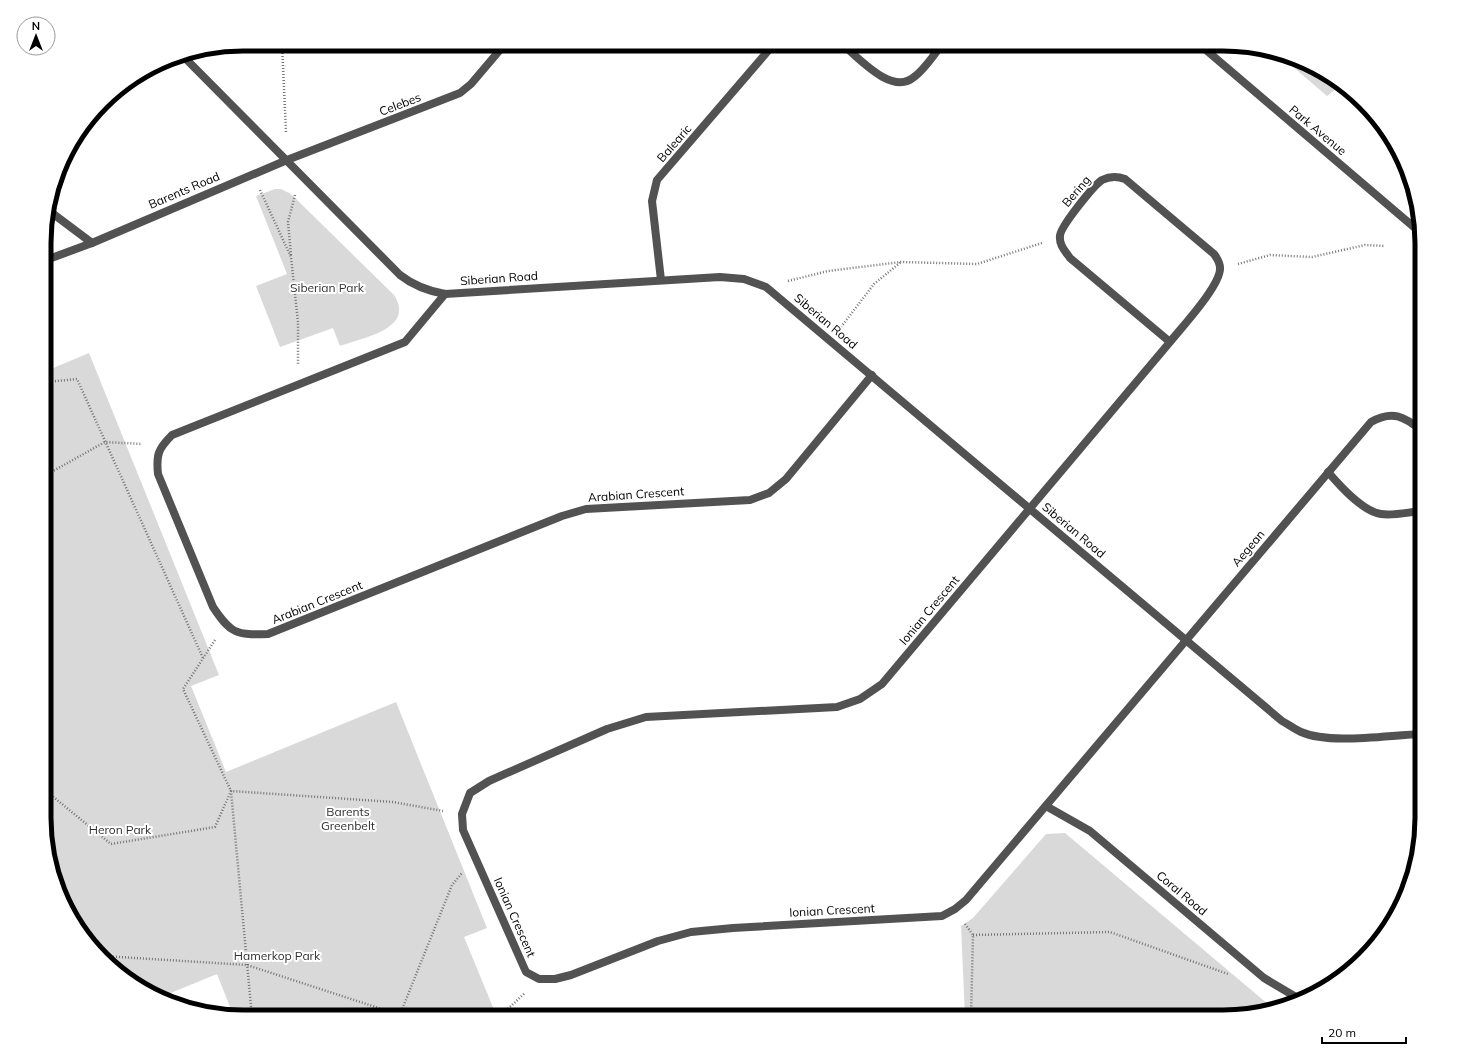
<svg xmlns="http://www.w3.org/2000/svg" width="1466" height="1061" font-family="Mulish,sans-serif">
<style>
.green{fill:#d9d9d9}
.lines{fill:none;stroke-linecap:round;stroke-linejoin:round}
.path{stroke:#747474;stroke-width:2.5;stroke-dasharray:1 2;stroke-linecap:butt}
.minor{stroke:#525252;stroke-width:8}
.tertiary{stroke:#525252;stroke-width:8}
.labels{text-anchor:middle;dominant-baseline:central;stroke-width:4;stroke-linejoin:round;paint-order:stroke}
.street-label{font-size:12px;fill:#000;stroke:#fff}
.park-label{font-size:12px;fill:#303030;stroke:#fff}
.rim{fill:none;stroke:#000;stroke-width:5}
</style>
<rect width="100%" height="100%" fill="#fff"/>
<g class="green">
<polygon points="1278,54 1299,59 1342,84 1327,96"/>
<path d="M275 189H281L291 194 394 295C416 329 362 338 340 346L333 328 280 347 256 286 287 274 256 196Z"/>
<polygon points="89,353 219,675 191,686 226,772 396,702 487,928 464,937 497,1017 234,1017 217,974 161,997 122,976 71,917 46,844 46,371"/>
<polygon points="1065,833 1275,1010 1223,1017 965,1017 961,926 973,918 1046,834"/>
</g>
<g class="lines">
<g class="path">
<polyline points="282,44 286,132"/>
<polyline points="260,190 291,257 298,322 298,364"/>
<polyline points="291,255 288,222 295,195"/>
<polyline points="1238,264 1270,255 1312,257 1365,245 1385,246"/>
<polyline points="788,281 828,271 901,262 977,264 1042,243"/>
<polyline points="841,327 874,284 901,262"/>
<polyline points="46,382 77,379 203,658"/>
<polyline points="46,475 105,442 142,444"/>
<polyline points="215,640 183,689 231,791 252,1017"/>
<polyline points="46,791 111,844 215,827 231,791 393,802 443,811"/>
<polyline points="965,924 973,935 971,1017"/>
<polyline points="973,935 1110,932 1228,974"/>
<polyline points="104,956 247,965 400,1015 424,1017"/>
<polyline points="399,1017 452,885 462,873"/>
<polyline points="499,1017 525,993"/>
</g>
<g class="minor">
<path d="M842 44C859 58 892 96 914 77 925 69 934 55 942 44"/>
<path d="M183 56 400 275C414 286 428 291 445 294L720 277 744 279 766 287 1282 721C1288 724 1294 729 1301 732 1331 745 1388 735 1422 734"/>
<polyline points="48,210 92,243"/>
<polyline points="46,260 92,243 287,160 460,93 471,84 505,44"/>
<polyline points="661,280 652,201 657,180 774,44"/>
<path d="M445 294 405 342 172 435C158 449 156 455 158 474L213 607C231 634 236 635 268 634L562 516 586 509 750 500 769 493 786 479 872 375"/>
<path d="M1170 342 1070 258C1065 251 1059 245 1060 236 1060 227 1094 185 1102 180 1110 176 1117 176 1125 179L1214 254C1217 258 1220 262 1220 268 1221 285 1182 327 1170 342L882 684 860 699 837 707 646 717 607 729 489 781 470 793 462 814 463 830 526 972 539 979H555L571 975 658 941 691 932 733 928 942 916 955 909 966 900 1371 422C1392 410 1404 416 1422 431"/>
<path d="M1328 472C1340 486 1362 511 1381 514 1393 516 1409 512 1422 511"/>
<polyline points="1046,806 1090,831 1264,978 1301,1000"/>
</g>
<polyline class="tertiary" points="1199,44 1422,234"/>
</g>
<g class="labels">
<g class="street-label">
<text transform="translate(400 104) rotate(-21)">Celebes</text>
<text transform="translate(1318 130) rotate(40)">Park Avenue</text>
<text transform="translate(674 143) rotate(-49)">Balearic</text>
<text transform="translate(184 190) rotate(-23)">Barents Road</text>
<text transform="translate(1076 191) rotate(-50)">Bering</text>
<text transform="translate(499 278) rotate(-4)">Siberian Road</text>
<text transform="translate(826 321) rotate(40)">Siberian Road</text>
<text transform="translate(636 494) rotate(-4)">Arabian Crescent</text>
<text transform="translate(1074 530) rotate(40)">Siberian Road</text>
<text transform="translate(1248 548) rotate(-50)">Aegean</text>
<text transform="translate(317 602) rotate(-22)">Arabian Crescent</text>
<text transform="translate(929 610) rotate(-50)">Ionian Crescent</text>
<text transform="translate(1182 893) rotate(40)">Coral Road</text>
<text transform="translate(832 910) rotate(-3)">Ionian Crescent</text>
<text transform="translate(515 917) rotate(66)">Ionian Crescent</text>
</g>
<g class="park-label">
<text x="327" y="287">Siberian Park</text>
<text x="348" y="811">Barents<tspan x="348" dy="14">Greenbelt</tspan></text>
<text x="120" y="829">Heron Park</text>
<text x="277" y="955">Hamerkop Park</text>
</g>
</g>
<path d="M0 0H1466V1061H0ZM243 51H1223A192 192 0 0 1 1415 243V818A192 192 0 0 1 1223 1010H243A192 192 0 0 1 51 818V243A192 192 0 0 1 243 51Z" fill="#fff" fill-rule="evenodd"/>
<path class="rim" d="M243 51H1223A192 192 0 0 1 1415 243V818A192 192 0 0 1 1223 1010H243A192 192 0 0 1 51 818V243A192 192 0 0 1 243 51Z"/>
<g transform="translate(36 36)"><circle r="19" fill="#ffffff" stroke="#999999"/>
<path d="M0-3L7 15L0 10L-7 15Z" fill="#000000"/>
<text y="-6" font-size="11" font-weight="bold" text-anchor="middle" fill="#000000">N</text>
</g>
<path d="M1322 1037v6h84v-6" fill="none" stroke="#000000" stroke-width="2"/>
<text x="1328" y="1037" font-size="12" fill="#000000" stroke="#ffffff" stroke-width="3" paint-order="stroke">20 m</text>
</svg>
